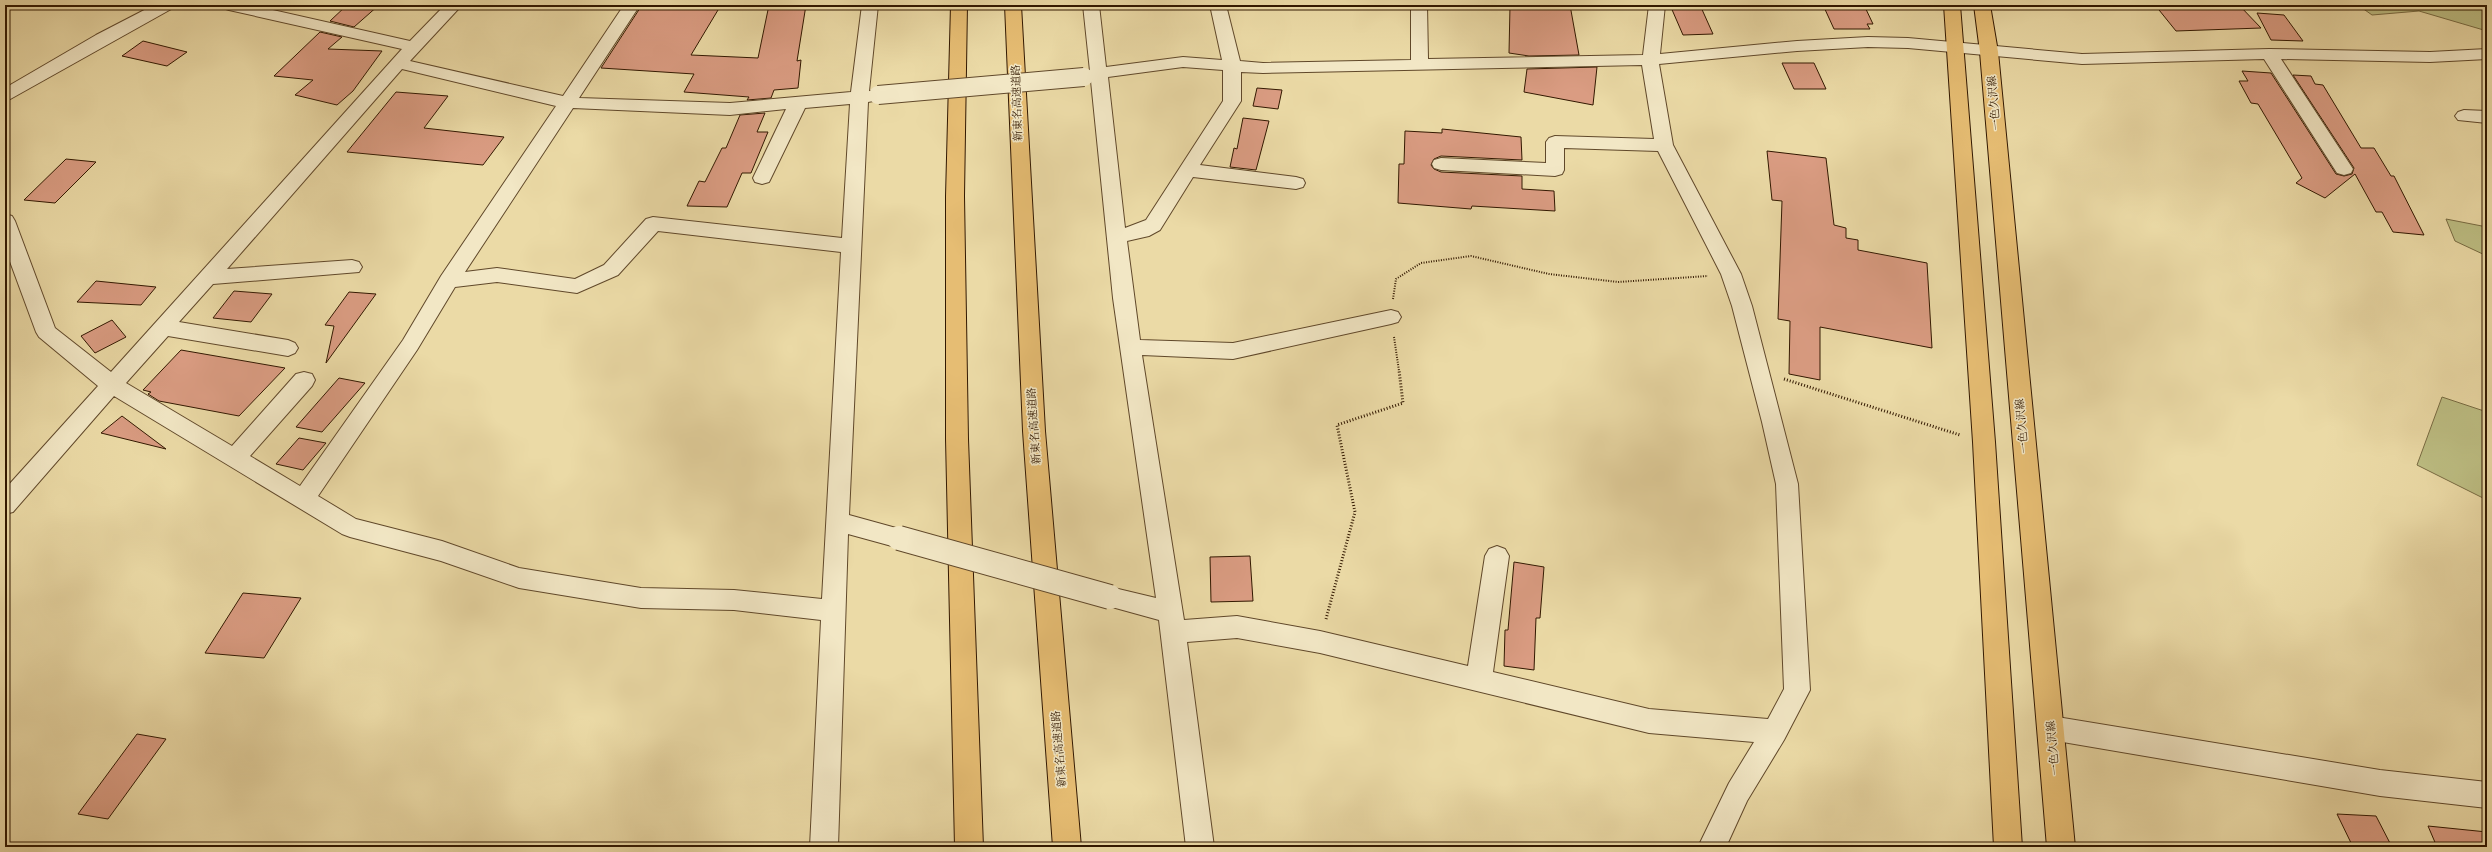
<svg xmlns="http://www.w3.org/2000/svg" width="2492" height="852" font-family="'IM FELL Great Primer','Noto Serif JP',serif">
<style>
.green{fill:#bdbe83;stroke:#786b42}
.building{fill:#da9c82;stroke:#321800}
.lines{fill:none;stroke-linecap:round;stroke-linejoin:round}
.minor-casing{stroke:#60482a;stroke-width:2}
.major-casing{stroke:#321800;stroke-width:2}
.highway-casing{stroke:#321800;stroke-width:2}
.path-far1{stroke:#321800;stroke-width:2;stroke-dasharray:1 1.5;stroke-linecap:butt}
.path{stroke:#321800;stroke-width:3;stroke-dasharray:1 2;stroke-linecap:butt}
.minor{fill:#f2e7c5;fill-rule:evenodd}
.major{fill:#e6bd73;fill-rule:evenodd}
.highway{fill:#e6bd73;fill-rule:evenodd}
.minor-bridge-far1-casing{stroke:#60482a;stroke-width:20;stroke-linecap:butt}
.minor-bridge-casing{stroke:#60482a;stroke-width:26;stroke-linecap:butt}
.minor-bridge-far1{stroke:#f2e7c5;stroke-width:18}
.minor-bridge{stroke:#f2e7c5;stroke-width:24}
.labels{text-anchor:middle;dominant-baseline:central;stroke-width:3;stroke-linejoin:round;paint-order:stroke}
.street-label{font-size:11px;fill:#321800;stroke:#f2e7c5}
</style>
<rect width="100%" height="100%" fill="#ebdaa6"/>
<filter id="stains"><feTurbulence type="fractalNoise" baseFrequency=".005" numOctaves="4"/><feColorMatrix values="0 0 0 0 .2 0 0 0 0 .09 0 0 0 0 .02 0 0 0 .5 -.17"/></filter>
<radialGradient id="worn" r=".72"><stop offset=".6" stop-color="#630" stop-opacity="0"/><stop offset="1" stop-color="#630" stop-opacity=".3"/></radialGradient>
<g class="green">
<polygon points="2358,5 2487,5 2487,31 2419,11 2372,15"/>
<polygon points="2446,219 2487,227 2487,256 2455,241"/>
<polygon points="2442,397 2487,412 2487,500 2417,465"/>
</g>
<g class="building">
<polygon points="347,5 379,5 354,27 330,21"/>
<polygon points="642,5 721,5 691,55 758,58 769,5 806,5 797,61 801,60 798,88 774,90 771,98 747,100 749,97 684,92 694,74 601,68"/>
<polygon points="1543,5 1570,5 1579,55 1529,56 1509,53 1510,6 1544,8"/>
<polygon points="1670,5 1700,5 1713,34 1683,35"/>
<polygon points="1823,5 1864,5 1873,24 1867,24 1870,29 1834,29"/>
<polygon points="2155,5 2239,5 2261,28 2176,31"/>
<polygon points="2257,13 2284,15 2303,41 2271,40"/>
<polygon points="320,32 342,37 328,49 382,51 353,91 337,105 295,95 313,80 274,76"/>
<polygon points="143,41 187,52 167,66 122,56"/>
<polygon points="1782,63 1814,63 1826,89 1794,89"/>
<polygon points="1597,67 1593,105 1524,92 1527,69"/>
<polygon points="2242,71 2271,73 2336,174 2344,176 2352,174 2354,168 2293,75 2311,76 2315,84 2323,85 2361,148 2374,148 2391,176 2394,176 2424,235 2393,232 2382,212 2376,212 2355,174 2325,198 2296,183 2302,178 2258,104 2251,103 2239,81 2248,81"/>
<polygon points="1257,88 1282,90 1278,109 1253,106"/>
<polygon points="396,92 448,96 424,128 504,137 483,165 347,152"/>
<polygon points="765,113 757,132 768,132 751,173 742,173 727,207 687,206 699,181 705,182 722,148 726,148 740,115"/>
<polygon points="1243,118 1269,121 1256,170 1230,167 1234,148 1237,149"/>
<polygon points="1442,129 1521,137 1522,160 1441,156 1434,159 1431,165 1434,169 1441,172 1522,176 1522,189 1554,191 1555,211 1472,206 1471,209 1398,203 1399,164 1404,164 1405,131 1442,133"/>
<polygon points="1767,151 1826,158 1834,225 1846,228 1846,238 1858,240 1858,250 1927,263 1932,348 1820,327 1820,380 1789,374 1790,321 1778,319 1782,201 1772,200"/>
<polygon points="66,159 96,162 55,203 24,200"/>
<polygon points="96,281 156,287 141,305 77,302"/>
<polygon points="234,291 272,294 251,322 213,318"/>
<polygon points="349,292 376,294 326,363 334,326 325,325"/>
<polygon points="112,320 126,337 95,353 81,336"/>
<polygon points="181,350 285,368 239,416 159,401 148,394 151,392 143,390"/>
<polygon points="339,378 365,383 322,432 296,427"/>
<polygon points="122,416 166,449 101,433"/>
<polygon points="299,438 326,443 303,470 276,464"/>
<polygon points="1250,556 1253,601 1211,602 1210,557"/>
<polygon points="1514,562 1544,567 1540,618 1536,618 1534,670 1504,666 1505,630 1508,630"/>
<polygon points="243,593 301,598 264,658 205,653"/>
<polygon points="137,734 166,739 108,819 78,814"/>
<polygon points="2337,814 2376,816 2392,847 2353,847"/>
<polygon points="2428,826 2487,832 2487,847 2437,847"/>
</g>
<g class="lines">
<defs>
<g id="minor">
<polygon points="154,5 175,5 173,8 5,102 5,88 96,35"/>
<path d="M221 5H251L410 41 445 5H462L410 61 563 96 624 5H640L579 98 730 103 851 92 862 5H878L869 91 879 92 882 96 879 100 868 102 849 515 907 531 911 538 907 545 899 548 848 534 838 847H810L821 620 734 610 641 608 519 588 441 561 350 537 342 534 114 396 13 512 5 514V489L98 386 39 337 36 332 5 248V214L12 216 15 221 55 328 111 372 402 49 229 10 223 8ZM402 69 556 106 441 276 403 340 300 486 250 456 312 386 315 380 312 374 304 372 296 374 232 446 126 383 168 336 288 356 295 353 298 348 295 343 288 340 179 322 213 284 359 272 362 267 359 262 352 260 227 269ZM850 104 842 238 653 217 646 219 604 265 575 279 497 268 465 272 573 108 730 115 786 109 753 178 755 182 762 184 769 182 771 178 805 108ZM658 231 841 252 822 599 734 590 641 588 519 568 442 541 356 519 318 496 417 350 455 287 497 282 577 293 618 275Z"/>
<path d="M1083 5H1099L1106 67 1183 57 1222 60 1210 5H1226L1240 61 1263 63 1411 60V5H1427L1428 59 1643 55 1649 5H1665L1660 54 1797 41 1868 37 1908 38 2082 54 2269 49 2430 52 2487 49V59L2430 62 2281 59 2353 169 2351 173 2344 175 2337 173 2264 59 2082 64 1908 48 1868 47 1797 51 1659 64 1673 145 1741 274 1752 306 1798 484 1810 690 1784 740 1747 801 1726 847H1698L1729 783 1754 742 1649 733 1320 653 1237 638 1187 642 1214 847H1186L1159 620 1101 604 1098 597 1101 590 1110 587 1156 598 1113 298 1091 81H1078L1075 77 1078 73 1090 71ZM1642 65 1654 139 1555 136 1549 138 1546 142V163L1441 158 1434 160 1432 164 1434 168 1441 170 1555 176 1562 174 1564 170V148L1658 151 1721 274 1732 306 1762 422 1776 484 1784 689 1768 719 1649 709 1493 672 1509 556 1505 549 1497 546 1489 549 1485 556 1468 666 1320 631 1237 616 1184 620 1142 355 1233 359 1391 324 1398 322 1401 317 1398 312 1391 310 1233 343 1140 340 1127 241 1149 236 1160 230 1193 177 1296 189 1303 187 1305 183 1303 179 1296 177 1200 165 1241 101V72L1263 73ZM1183 67 1223 70V101L1146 220 1125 228 1108 77Z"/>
<polygon points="2464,110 2487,111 2487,123 2458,120 2455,116 2458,112"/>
<polygon points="2051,716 2380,770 2487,782 2487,808 2380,796 2051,740 2042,736 2038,728 2042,720"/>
</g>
<g id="major">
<polygon points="1944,5 1960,5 1995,442 2022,847 1994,847 1973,442"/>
<polygon points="1974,5 1990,5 1998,52 2075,847 2047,847 1980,52"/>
</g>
<g id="highway">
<polygon points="951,5 967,5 964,196 968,439 983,847 955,847 946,439 946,196"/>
<polygon points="1005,5 1021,5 1045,431 1081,847 1053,847 1023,431"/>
</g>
</defs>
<use href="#minor" class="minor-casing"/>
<use href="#major" class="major-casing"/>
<use href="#highway" class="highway-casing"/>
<g class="path-far1">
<polyline points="1393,299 1396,279 1421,263 1471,256 1549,274 1618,282 1708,276"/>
<polyline points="1394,337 1399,371"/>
</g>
<g class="path">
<polyline points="1784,379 1960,435"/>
<polyline points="1326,619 1355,512 1337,425 1403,403 1399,370"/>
</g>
<use href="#minor" class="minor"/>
<use href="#major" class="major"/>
<use href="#highway" class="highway"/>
<defs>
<polyline id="minor-bridge-far1" points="878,95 1084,77"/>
<polyline id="minor-bridge" points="899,538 1110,597"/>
</defs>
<use href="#minor-bridge-far1" class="minor-bridge-far1-casing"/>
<use href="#minor-bridge" class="minor-bridge-casing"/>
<use href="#minor-bridge-far1" class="minor-bridge-far1"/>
<use href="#minor-bridge" class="minor-bridge"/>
</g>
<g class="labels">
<g class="street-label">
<text transform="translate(1017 103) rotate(-92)">新東名高速道路</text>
<text transform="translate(1994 103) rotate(-95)">一色久沢線</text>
<text transform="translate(1034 426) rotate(-94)">新東名高速道路</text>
<text transform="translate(2022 426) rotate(-95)">一色久沢線</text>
<text transform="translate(2053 748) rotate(-95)">一色久沢線</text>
<text transform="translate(1059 749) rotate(-95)">新東名高速道路</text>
</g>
</g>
<rect width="2492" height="852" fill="none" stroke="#ebdaa6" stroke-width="20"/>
<rect x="6" y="6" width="2480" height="840" fill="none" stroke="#321800" stroke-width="2"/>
<rect x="10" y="10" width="2472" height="832" fill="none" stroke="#321800"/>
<rect width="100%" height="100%" filter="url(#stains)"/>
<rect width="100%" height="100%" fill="url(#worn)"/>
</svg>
